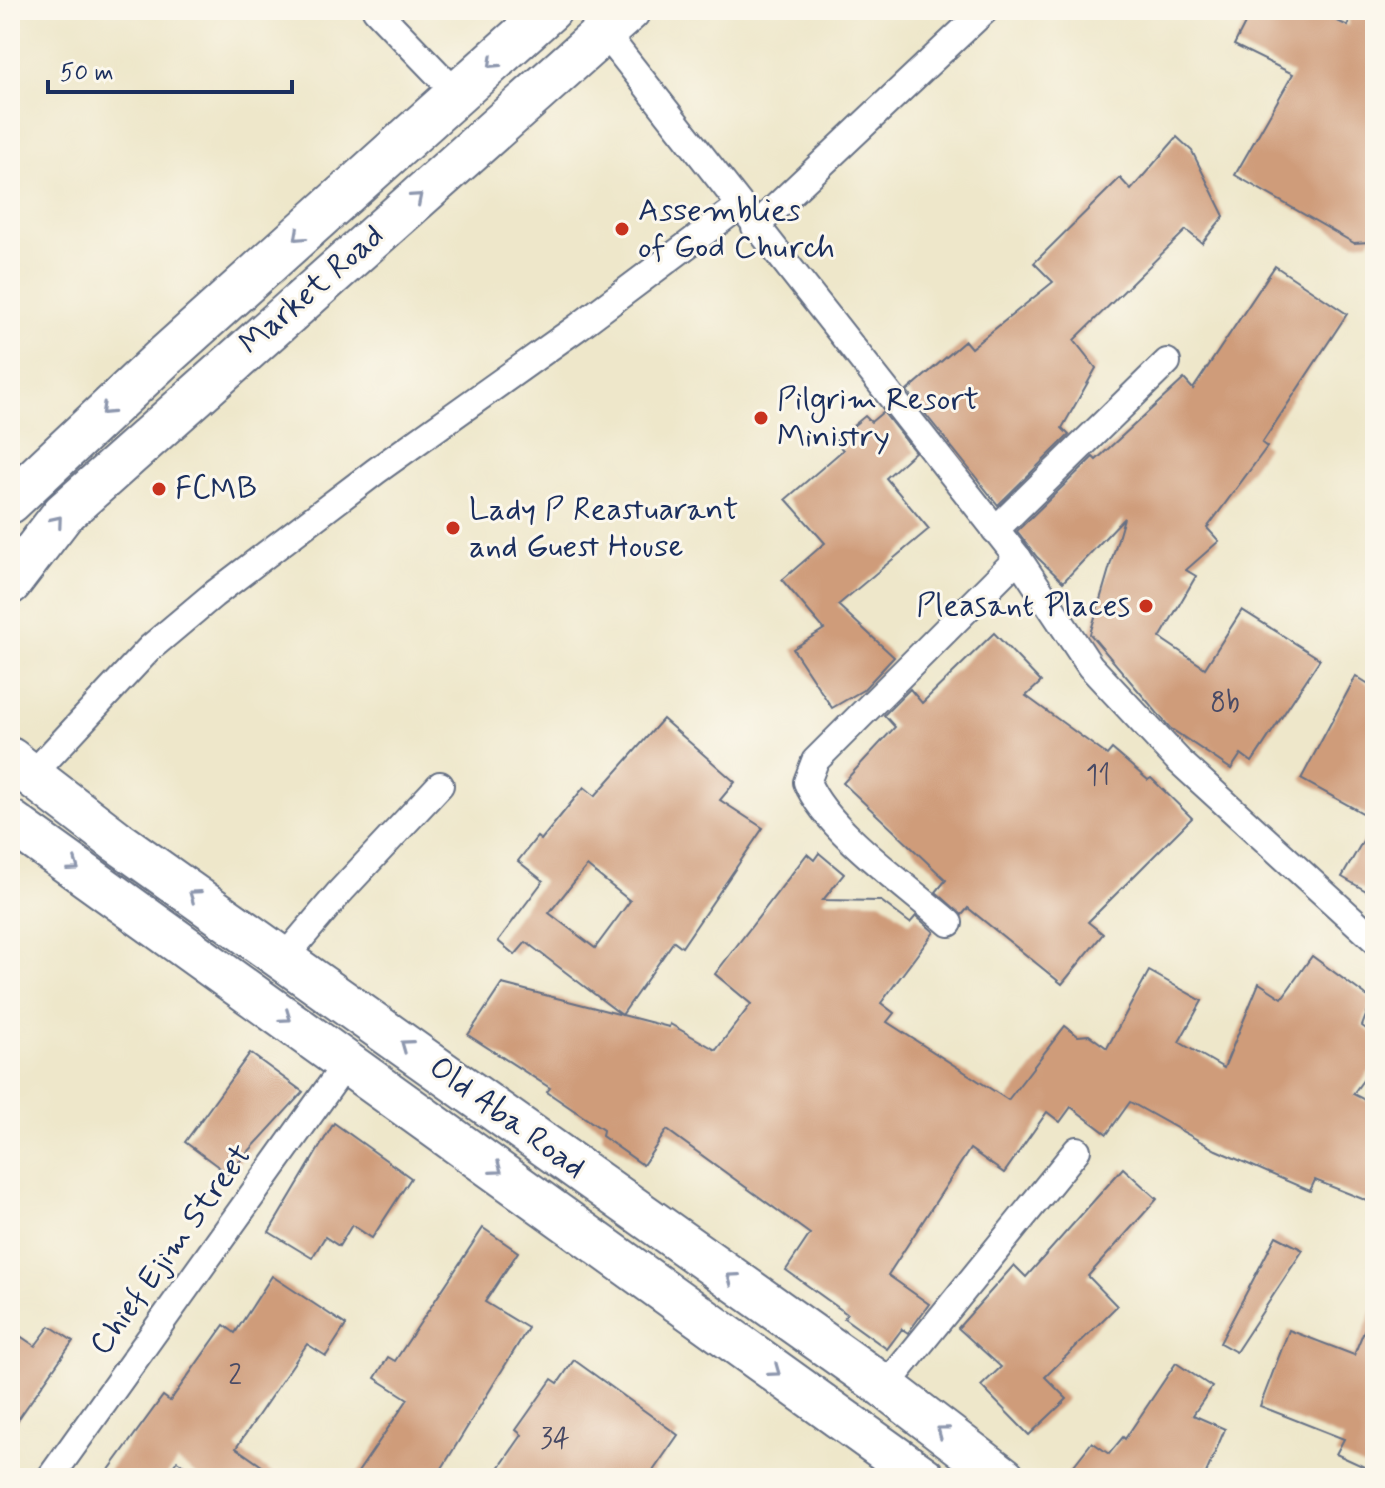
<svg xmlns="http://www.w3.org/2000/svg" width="1385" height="1488" font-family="Mynerve,sans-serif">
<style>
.building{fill:#cf9c7a;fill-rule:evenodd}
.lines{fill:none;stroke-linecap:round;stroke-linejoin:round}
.street-casing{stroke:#656f84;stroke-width:30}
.primary-casing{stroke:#656f84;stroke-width:46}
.street{stroke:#fff;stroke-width:26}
.primary{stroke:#fff;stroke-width:42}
.oneway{stroke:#8d97ae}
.poi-dot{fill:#c8321e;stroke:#fbf7ec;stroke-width:3}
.labels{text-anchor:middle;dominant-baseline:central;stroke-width:6;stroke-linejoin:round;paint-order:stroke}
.number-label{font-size:28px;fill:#484a65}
.poi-label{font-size:32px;fill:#1b2f5e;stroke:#fbf7ec;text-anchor:start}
.street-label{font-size:32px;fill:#1b2f5e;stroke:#fbf7ec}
</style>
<rect width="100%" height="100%" fill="#fbf7ec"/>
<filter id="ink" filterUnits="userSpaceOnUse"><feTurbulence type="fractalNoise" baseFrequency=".0125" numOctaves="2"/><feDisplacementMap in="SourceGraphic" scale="16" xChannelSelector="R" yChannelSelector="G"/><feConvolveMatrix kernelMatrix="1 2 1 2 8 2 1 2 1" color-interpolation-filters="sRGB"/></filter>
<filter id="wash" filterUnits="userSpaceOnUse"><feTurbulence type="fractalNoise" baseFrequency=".006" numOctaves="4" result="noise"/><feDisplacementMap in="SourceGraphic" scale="32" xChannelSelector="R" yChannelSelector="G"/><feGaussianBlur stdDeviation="1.8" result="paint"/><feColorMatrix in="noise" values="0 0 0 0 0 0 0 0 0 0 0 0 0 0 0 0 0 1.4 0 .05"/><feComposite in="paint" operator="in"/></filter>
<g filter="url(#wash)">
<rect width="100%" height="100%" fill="#eee7ca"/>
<g id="blocks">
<g class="building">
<polygon points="1252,10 1314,10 1348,26 1350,10 1375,10 1375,231 1369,242 1354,243 1235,175 1293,74 1234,45"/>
<polygon points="1177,137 1192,151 1224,216 1202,243 1186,230 1074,340 1096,368 1062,428 1069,435 998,505 907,391 965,341 971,348 1053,282 1034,263 1120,178 1131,190"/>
<polygon points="1275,266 1347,314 1262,443 1267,447 1207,528 1219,541 1186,570 1196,576 1160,638 1205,668 1242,610 1320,659 1252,762 1241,754 1231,769 1170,728 1090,634 1124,518 1063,582 1037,557 1017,531 1093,457 1096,460 1184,379 1193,389"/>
<polygon points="883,412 915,452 886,478 929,529 838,605 894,657 863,690 832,708 793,649 824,629 782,580 825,543 786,499 843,450 835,441 865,416 871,422"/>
<polygon points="994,633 1041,682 1026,696 1107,755 1112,749 1148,780 1151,778 1192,818 1088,922 1103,934 1062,984 968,908 962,915 936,892 946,880 843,783 895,727 884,715 910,689 922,703"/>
<polygon points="1356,676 1375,688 1375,896 1342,877 1375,820 1301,779"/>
<path d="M663 719 735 782 720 800 763 828 682 947 674 941 622 1015 526 942 515 955 498 941 543 881 518 861 537 837 541 840 584 787 595 796ZM587 866 630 901 595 948 549 913Z"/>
<polygon points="819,853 844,874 823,900 881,901 910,923 916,916 934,932 881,1003 894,1013 887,1022 1008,1100 1065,1026 1078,1036 1089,1035 1107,1048 1149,971 1202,1001 1179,1042 1224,1068 1259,983 1282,998 1312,956 1372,1000 1362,1026 1375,1035 1375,1064 1353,1094 1375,1105 1375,1204 1315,1180 1310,1191 1216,1150 1130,1102 1107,1134 1071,1107 1060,1122 1047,1112 1004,1173 970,1149 888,1275 929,1304 908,1333 902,1329 887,1349 844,1318 847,1314 786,1270 810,1234 667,1130 643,1165 602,1136 603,1130 547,1092 550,1088 468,1035 502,984 669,1027 670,1024 716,1050 751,1004 715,974 807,854 814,860"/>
<polygon points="250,1053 303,1092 228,1174 185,1142"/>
<polygon points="334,1123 411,1178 372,1238 352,1225 339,1246 325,1237 312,1258 269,1232"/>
<polygon points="1123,1168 1157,1199 1088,1276 1117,1306 1045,1377 1067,1399 1029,1435 981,1386 1001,1367 958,1328 1014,1265 1026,1277"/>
<polygon points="483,1228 518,1252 485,1302 528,1328 436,1478 354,1478 408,1399 375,1378 388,1357 395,1361"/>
<polygon points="1276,1236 1303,1250 1236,1352 1220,1343"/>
<polygon points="272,1276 346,1325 326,1356 307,1344 236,1448 279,1478 202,1478 177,1461 164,1478 103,1478 163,1396 170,1401 224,1325 235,1333"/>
<polygon points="1374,1306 1375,1306 1375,1472 1336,1454 1344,1439 1260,1406 1289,1330 1354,1355"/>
<polygon points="50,1326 73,1341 10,1431 10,1351 20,1336 35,1346"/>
<polygon points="574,1360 678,1435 648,1478 492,1478 522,1435 516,1430 552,1379 558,1383"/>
<polygon points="1176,1363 1212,1387 1193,1415 1225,1429 1204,1478 1064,1478 1092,1442 1109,1454 1123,1437 1125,1439"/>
</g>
</g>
</g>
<g filter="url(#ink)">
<use href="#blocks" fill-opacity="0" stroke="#656f84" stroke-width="2"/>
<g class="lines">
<defs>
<g id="street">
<polyline points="376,10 458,95"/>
<polyline points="605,33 1018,558 1090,666 1179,761 1375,940"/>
<polyline points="755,227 985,10"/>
<polyline points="995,530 1167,362"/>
<polyline points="30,777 150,648 213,595 376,471 578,327 738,207"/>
<path d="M949 923C908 887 827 831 807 782L815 761 1018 558"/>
<polyline points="284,958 339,893 440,785"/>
<polyline points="885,1387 1077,1150"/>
<polyline points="50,1478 348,1061"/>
</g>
<g id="primary">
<polyline points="10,502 162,359 550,10"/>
<polyline points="10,583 63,514 629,10"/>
<polyline points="10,759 118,842 885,1387 1004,1478"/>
<polyline points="10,821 924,1478"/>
</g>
</defs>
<use href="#street" class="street-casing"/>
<use href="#primary" class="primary-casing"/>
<use href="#street" class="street"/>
<use href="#primary" class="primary"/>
</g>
<defs><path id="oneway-chevron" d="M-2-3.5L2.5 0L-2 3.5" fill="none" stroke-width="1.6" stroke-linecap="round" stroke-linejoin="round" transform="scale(2)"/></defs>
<g class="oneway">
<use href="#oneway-chevron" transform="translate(493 63) rotate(137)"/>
<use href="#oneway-chevron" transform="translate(417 198) rotate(-41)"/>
<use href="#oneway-chevron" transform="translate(299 236) rotate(138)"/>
<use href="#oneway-chevron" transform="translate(106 410) rotate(137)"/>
<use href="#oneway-chevron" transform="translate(57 521) rotate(-50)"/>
<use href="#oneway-chevron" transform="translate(74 866) rotate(35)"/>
<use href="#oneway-chevron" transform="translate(194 895) rotate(-145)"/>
<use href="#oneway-chevron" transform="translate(286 1017) rotate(35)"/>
<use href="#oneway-chevron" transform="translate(406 1045) rotate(-144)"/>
<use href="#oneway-chevron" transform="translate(497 1169) rotate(36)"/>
<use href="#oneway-chevron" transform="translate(732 1278) rotate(-144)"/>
<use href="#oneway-chevron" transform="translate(775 1371) rotate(36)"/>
<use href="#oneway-chevron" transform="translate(942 1431) rotate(-143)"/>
</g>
</g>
<g class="poi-dot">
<circle cx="622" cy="229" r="8"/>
<circle cx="761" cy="418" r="8"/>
<circle cx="159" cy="489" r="8"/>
<circle cx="453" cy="528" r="8"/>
<circle cx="1146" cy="606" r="8"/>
</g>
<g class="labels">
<g class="number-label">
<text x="1225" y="703">8b</text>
<text x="1098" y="776">11</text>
<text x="235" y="1376">2</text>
<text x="555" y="1439">34</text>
</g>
<g class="poi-label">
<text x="638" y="211">Assemblies<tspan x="638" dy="37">of God Church</tspan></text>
<text x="777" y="400">Pilgrim Resort<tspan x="777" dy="37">Ministry</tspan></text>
<text x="175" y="489">FCMB</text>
<text x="469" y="510">Lady P Reastuarant<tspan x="469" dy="37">and Guest House</tspan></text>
<text x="1130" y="606" text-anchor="end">Pleasant Places</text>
</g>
<g class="street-label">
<text transform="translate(312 290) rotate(-41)">Market Road</text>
<text transform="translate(507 1118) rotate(36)">Old Aba Road</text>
<text transform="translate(171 1250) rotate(-54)">Chief Ejim Street</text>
</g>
</g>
<rect width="1385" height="1488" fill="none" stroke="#fbf7ec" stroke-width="40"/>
<path d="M48 80v12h244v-12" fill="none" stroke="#1b2f5e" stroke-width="4"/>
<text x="60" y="80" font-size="24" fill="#1b2f5e" stroke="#fbf7ec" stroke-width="6" paint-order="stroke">50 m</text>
</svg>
